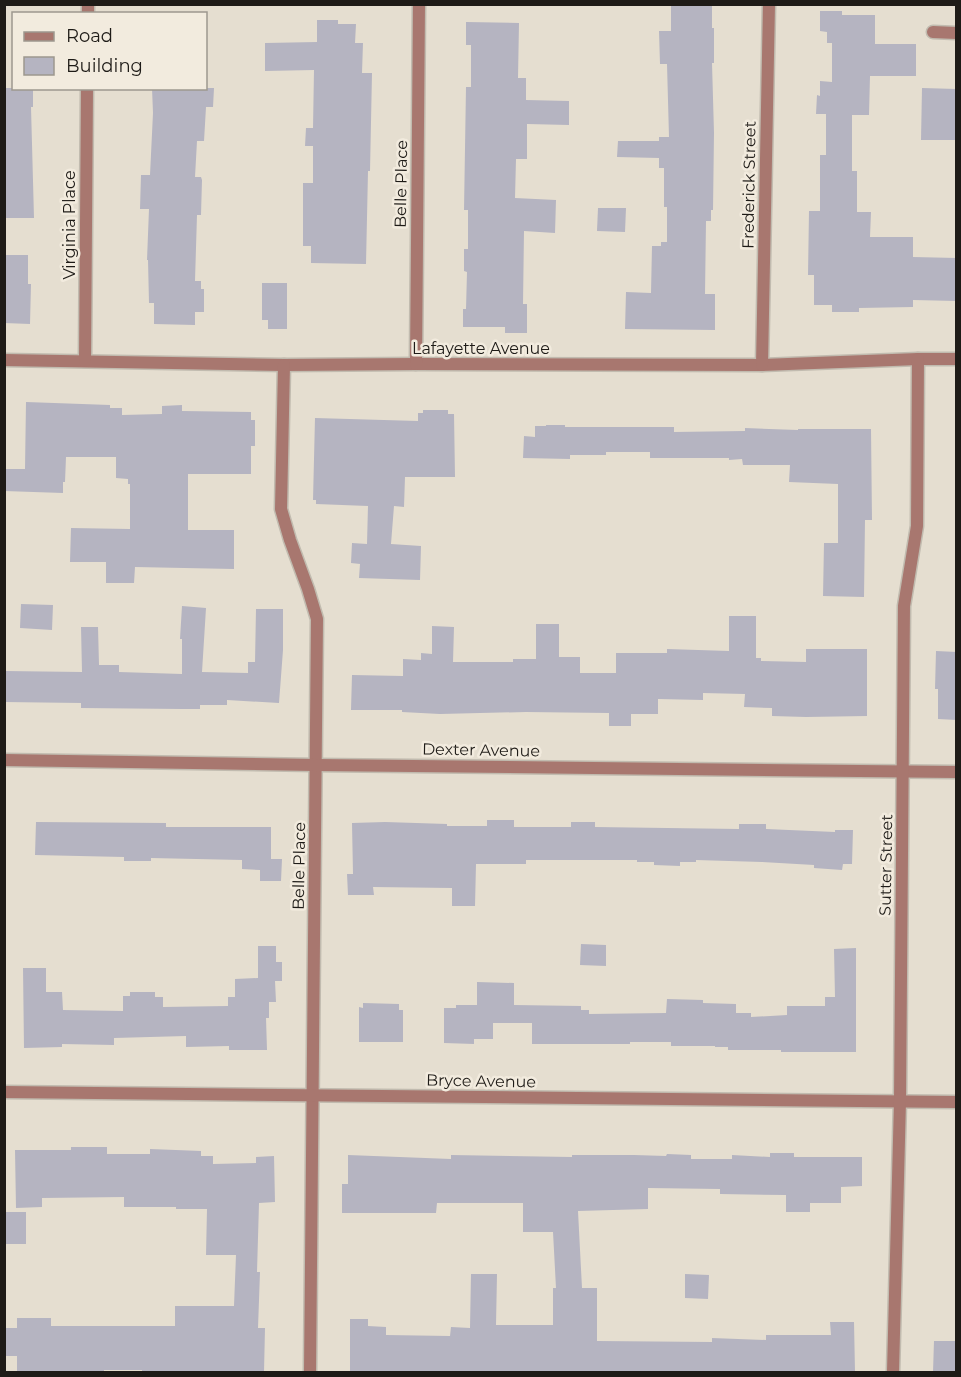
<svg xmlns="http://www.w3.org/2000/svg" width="961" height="1377" font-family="Montserrat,sans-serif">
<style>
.building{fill:#b5b4c1}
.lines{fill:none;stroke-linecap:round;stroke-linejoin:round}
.minor-casing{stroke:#c1bbaf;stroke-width:15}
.minor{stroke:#a8776f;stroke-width:12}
.labels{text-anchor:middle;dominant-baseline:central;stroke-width:5;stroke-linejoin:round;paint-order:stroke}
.street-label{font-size:16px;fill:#1e1b17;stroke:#f2ebde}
</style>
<rect width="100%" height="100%" fill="#e5ded0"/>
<g class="building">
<polygon points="671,4 712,4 712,28 714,28 714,63 712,63 714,133 713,210 711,210 711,221 706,221 705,294 715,294 715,330 625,329 626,292 651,293 652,246 661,246 661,242 667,242 667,207 664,207 664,168 659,168 659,158 617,157 618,141 659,141 659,137 669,137 667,64 660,64 659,31 671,31"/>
<polygon points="820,11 842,11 842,15 875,15 875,44 916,44 916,76 870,76 869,115 852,115 852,171 857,171 857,212 871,212 870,237 913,237 913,257 957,258 957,301 913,300 913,307 859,308 859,312 832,312 832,305 814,305 814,275 808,275 809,211 820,211 820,155 826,155 826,114 816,114 817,95 820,96 820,81 832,82 832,43 827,43 827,32 820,31"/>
<polygon points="317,20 338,20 338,24 356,24 355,43 363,43 362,73 372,73 370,171 368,171 366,264 311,263 311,246 303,246 303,183 313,183 313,146 305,146 306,128 313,128 314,70 265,71 265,43 317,42"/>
<polygon points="466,22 519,23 518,78 526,78 526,100 569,101 569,125 527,124 527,159 516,159 515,198 556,200 555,233 524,231 523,304 527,304 527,333 505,333 505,327 463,327 463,309 466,309 467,272 464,271 464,249 468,249 468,210 464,210 466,87 471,87 471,45 466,45"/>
<polygon points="4,88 33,88 33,107 31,107 34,218 4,218"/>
<polygon points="152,88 214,88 213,107 206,107 204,141 197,141 195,177 201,177 202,180 201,215 197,215 195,281 201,281 201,289 204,289 204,312 195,312 195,325 154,324 154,303 149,303 148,260 147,260 149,209 140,209 141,175 150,175 153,113"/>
<polygon points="922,88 957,89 957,140 921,140"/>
<polygon points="598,208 626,208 625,232 597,231"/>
<polygon points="4,255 28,255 28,284 31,284 30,324 4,323"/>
<polygon points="262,283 287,283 287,329 268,329 268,320 262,320"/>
<polygon points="26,402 110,405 110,408 122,408 122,415 162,414 162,406 182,405 182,411 251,412 251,420 255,420 255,446 251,446 251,474 188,474 188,530 234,530 234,569 135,567 134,583 106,583 106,562 70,562 71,528 130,529 130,484 128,484 128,479 116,478 116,457 66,457 65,482 63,482 63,493 4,491 4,469 25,469"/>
<polygon points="423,410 448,410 448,414 454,414 455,477 405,477 404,507 394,506 391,544 421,546 420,580 359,578 360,564 351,563 352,543 367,544 368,506 316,504 316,500 313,500 315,418 418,421 418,413 423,413"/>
<polygon points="546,425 565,425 565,427 674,427 674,432 745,431 745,428 798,430 798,429 871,429 872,520 865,520 864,597 823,596 824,543 838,543 838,484 789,482 790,465 743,465 742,459 729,460 729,458 650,458 650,452 606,452 606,455 570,455 570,459 523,458 524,436 535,437 535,426 546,426"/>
<polygon points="21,604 53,605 52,630 20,628"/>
<polygon points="182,606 206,608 202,672 248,673 248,662 255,662 256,609 283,609 283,650 279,703 227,700 227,705 200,705 200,709 182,709 81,708 81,703 4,702 4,671 82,672 81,627 98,627 99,665 119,665 119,672 182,674 182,639 180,639"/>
<polygon points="729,616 756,616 756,658 761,658 761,661 806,662 806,649 867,649 867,716 806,717 772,716 772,708 744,707 745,694 703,693 703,700 658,699 658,714 631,714 631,726 609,726 609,713 526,712 440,714 402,712 402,710 351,710 352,675 403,676 403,659 421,660 421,653 432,654 432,626 454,627 453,662 513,662 513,659 536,659 536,624 559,624 559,657 580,657 580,673 616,673 616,653 667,653 667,649 729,651"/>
<polygon points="936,651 957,652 957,720 938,719 938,689 935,689"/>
<polygon points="487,820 514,820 514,827 571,827 571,822 595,822 595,827 739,829 739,824 766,824 766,829 835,832 835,830 853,830 852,864 843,864 842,870 814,868 814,865 762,862 696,860 696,862 680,862 680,866 654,865 654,862 637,862 637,860 526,860 526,864 476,864 475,906 452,906 452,888 373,887 374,895 348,895 347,874 353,874 352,823 385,822 447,824 447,826 487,826"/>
<polygon points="36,822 166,823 166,827 271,827 271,859 282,859 281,881 260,881 260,870 242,869 242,860 151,858 151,861 124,861 124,857 35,855"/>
<polygon points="581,944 606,945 606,966 580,965"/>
<polygon points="258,946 276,946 276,962 282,962 282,981 275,981 276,1002 269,1002 269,1018 266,1018 267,1050 229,1050 229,1046 186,1047 186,1036 114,1038 114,1045 62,1044 62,1047 24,1048 23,968 46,968 46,992 62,992 63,1010 123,1011 123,996 130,996 130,992 155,992 155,997 163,997 163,1007 228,1006 228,997 235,997 235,979 258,978"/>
<polygon points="856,948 856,1052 781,1052 781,1050 728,1050 728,1047 715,1047 715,1046 671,1046 671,1042 630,1042 630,1044 532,1044 532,1023 493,1023 493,1039 474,1039 474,1044 444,1043 444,1008 456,1008 456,1005 477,1005 477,982 514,983 514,1005 581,1006 581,1010 589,1010 589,1014 666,1013 667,999 703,1000 703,1003 736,1004 736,1013 751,1013 751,1017 787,1015 787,1006 825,1006 825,997 835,997 834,949"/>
<polygon points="363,1003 399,1004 399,1010 403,1010 403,1042 359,1042 359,1007 363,1008"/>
<polygon points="71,1147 107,1147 107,1154 150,1154 150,1149 201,1151 201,1156 213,1156 213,1164 256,1163 256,1157 274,1156 275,1202 259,1203 257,1272 260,1272 258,1328 265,1328 264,1372 142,1372 142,1370 104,1370 104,1372 17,1372 17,1356 4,1356 4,1328 17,1328 17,1318 51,1318 51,1326 175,1326 175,1306 234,1306 236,1255 206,1255 207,1209 176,1209 176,1207 124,1207 124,1197 42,1198 42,1207 16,1208 15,1150 71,1150"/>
<polygon points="770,1153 794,1153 794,1157 862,1157 862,1186 841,1187 841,1203 810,1203 810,1212 786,1212 786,1195 720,1194 720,1189 648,1188 648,1209 578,1211 582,1288 597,1288 597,1341 712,1342 712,1338 766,1340 766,1335 831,1335 830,1322 854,1322 855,1372 350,1372 350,1319 368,1319 368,1326 386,1327 386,1335 450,1336 451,1327 470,1328 471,1274 497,1274 496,1325 553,1325 553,1288 556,1288 553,1232 523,1232 523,1203 437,1203 436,1213 342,1213 342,1184 348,1184 348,1155 451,1159 451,1155 572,1157 572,1155 634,1155 666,1156 667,1154 691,1155 691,1159 732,1159 732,1155 770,1157"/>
<rect x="5" y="1212" width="21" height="32"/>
<polygon points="685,1274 709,1275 708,1299 685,1298"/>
<polygon points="934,1341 957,1341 957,1372 933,1372"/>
</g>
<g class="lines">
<defs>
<g id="minor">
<polyline points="88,14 88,4"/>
<polyline points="933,32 956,33"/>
<polyline points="4,360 284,365 416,364 762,365 918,359 956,359"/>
<polyline points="85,361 87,88"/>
<polyline points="416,364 419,4"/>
<polyline points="284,365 281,509 290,540 308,589 317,619 310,1372"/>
<polyline points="762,365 769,4"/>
<polyline points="4,760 316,765 956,772"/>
<polyline points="4,1092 956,1102"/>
<polyline points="893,1372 900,1101 904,606 917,526 918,359"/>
</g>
</defs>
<use href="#minor" class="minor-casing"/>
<use href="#minor" class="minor"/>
</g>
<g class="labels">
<g class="street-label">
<text transform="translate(401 184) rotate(-89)">Belle Place</text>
<text transform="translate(749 185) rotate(-89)">Frederick Street</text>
<text transform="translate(69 225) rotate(-90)">Virginia Place</text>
<text x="481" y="348">Lafayette Avenue</text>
<text transform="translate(481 750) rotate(1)">Dexter Avenue</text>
<text transform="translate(886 865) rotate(-89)">Sutter Street</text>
<text transform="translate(299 866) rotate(-89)">Belle Place</text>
<text transform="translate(481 1081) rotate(1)">Bryce Avenue</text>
</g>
</g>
<rect width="961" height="1377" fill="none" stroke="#1e1b17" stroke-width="12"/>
<rect x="12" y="12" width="195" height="78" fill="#f2ebde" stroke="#9d988e" stroke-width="1.5"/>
<rect x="24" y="32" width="30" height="9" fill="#a8776f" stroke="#9d988e" stroke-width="1.5"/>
<text x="66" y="42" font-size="18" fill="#1e1b17">Road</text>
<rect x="24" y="57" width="30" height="18" fill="#b5b4c1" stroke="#9d988e" stroke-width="1.5"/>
<text x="66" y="72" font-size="18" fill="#1e1b17">Building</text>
</svg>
